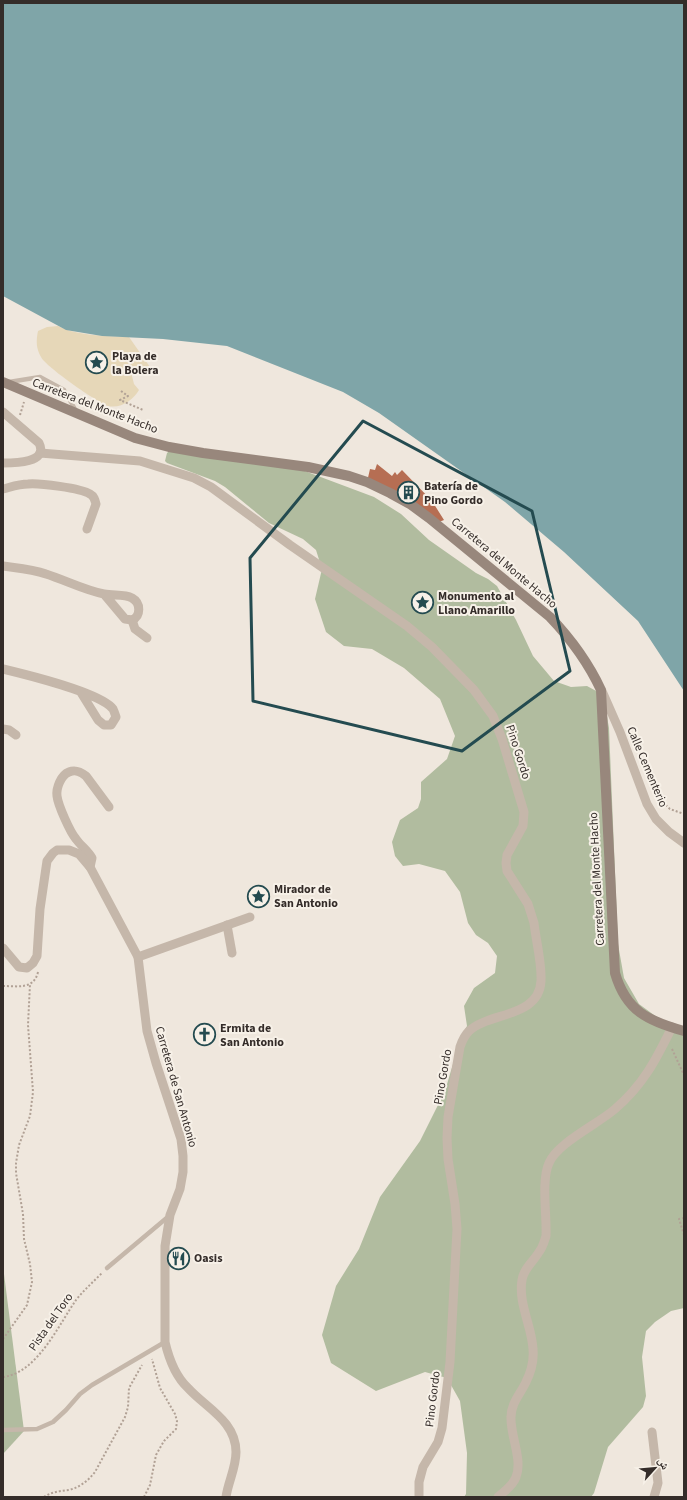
<svg xmlns="http://www.w3.org/2000/svg" width="687" height="1500" font-family="'Source Sans 3','Noto Naskh Arabic',sans-serif">
<style>
.green{fill:#b1bc9f}
.sand{fill:#e6d7b8}
.water{fill:#7fa5a8}
.building{fill:#b66e53}
.lines{fill:none;stroke-linecap:round;stroke-linejoin:round}
.path{stroke:#b1a195;stroke-width:2;stroke-dasharray:2 2;stroke-linecap:butt}
.service{stroke:#c5b7aa;stroke-width:4.5}
.minor{stroke:#c5b7aa;stroke-width:9}
.secondary{stroke:#98877c;stroke-width:10}
.marked{fill:none;stroke:#244b50;stroke-width:3;stroke-linejoin:round}
.labels{text-anchor:middle;dominant-baseline:central;stroke-width:4;stroke-linejoin:round;paint-order:stroke}
.poi-label{font-size:12px;font-weight:bold;fill:#342c29;stroke:#f7f1e8;text-anchor:start}
.street-label{font-size:12px;fill:#342c29;stroke:#f7f1e8}
</style>
<rect width="100%" height="100%" fill="#efe7dd"/>
<g class="green">
<polygon points="175,446 302,470 374,497 401,514 429,540 476,573 488,579 497,586 516,620 533,656 554,681 571,687 587,686 598,692 606,711 609,728 618,944 624,978 639,1004 654,1015 684,1032 684,1308 671,1311 655,1322 646,1331 642,1357 646,1396 643,1407 608,1447 594,1493 591,1497 464,1497 466,1494 467,1453 460,1401 447,1378 425,1372 376,1391 331,1363 322,1335 336,1286 359,1249 380,1197 420,1141 445,1091 461,1037 467,1026 464,1006 474,988 495,973 497,956 488,943 476,935 468,923 460,892 445,871 419,864 403,866 395,856 392,842 400,820 418,808 421,799 421,782 447,759 455,736 440,699 404,668 372,649 344,646 326,632 315,599 322,569 316,550 303,539 269,523 225,487 215,481 167,463 165,461 167,453"/>
<polygon points="3,1266 24,1431 3,1454"/>
</g>
<path class="sand" d="M58 326C77 336 107 336 129 337L150 367V373L137 371 131 372 134 384 139 390C133 400 121 409 108 406 97 402 46 367 41 357 36 348 36 341 38 331L47 327Z"/>
<polygon class="water" points="3,3 684,3 684,691 638,621 564,552 505,502 379,413 343,392 227,346 163,339 102,336 66,330 3,296"/>
<polygon class="building" points="377,464 392,476 395,472 397,475 402,470 432,501 444,520 439,522 367,482 370,469 375,470"/>
<g class="lines">
<g class="path">
<polyline points="121,391 128,396 120,400 143,410"/>
<polyline points="20,415 24,402"/>
<polyline points="654,794 670,809 684,814"/>
<path d="M3 986C17 986 34 990 38 972"/>
<polyline points="672,1049 684,1075"/>
<polyline points="684,1218 679,1219 684,1235"/>
<polyline points="3,1339 27,1305 32,1282 30,1264 24,1239 23,1214 16,1173 16,1163 19,1145 30,1116 33,1092 28,1025 30,984"/>
<path d="M3 1377C37 1373 58 1326 76 1300 84 1290 93 1282 102 1273"/>
<path d="M44 1497C51 1492 60 1491 69 1490 80 1487 88 1481 95 1472L125 1417 128 1407 129 1388 142 1365"/>
<polyline points="144,1497 150,1485 156,1455 164,1441 176,1429 177,1421 175,1414 160,1388 152,1359"/>
</g>
<g class="service">
<polyline points="9,382 40,377 64,390 76,411"/>
<polyline points="107,1268 169,1216"/>
<polyline points="3,1430 37,1429 53,1422 66,1410 80,1394 92,1385 165,1342"/>
</g>
<g class="minor">
<path d="M3 412 39 443C49 463 14 463 3 463"/>
<path d="M40 453 140 461 194 478 211 487 290 545 407 626 432 647 474 690 493 716 502 739 524 812 523 826 507 855 506 863 507 871 528 904 534 923C536 941 542 963 541 981 539 1018 489 1012 469 1031 464 1036 462 1041 460 1047L448 1117 447 1138 448 1159 455 1204 457 1229 450 1362 442 1428 438 1442 423 1467 419 1482V1497"/>
<path d="M3 489C11 487 19 484 28 484 39 483 81 488 90 494 94 496 95 500 96 504L87 529"/>
<path d="M3 566C17 568 32 569 46 574 65 580 84 590 104 594 113 596 124 594 132 598 141 603 141 616 132 620L125 619 104 594"/>
<polyline points="132,620 135,629 147,638"/>
<path d="M3 669C24 674 101 693 113 709 114 711 115 714 116 717L111 725H104L98 720 80 691"/>
<polyline points="602,691 620,732 647,804 656,819 669,832 684,843"/>
<polyline points="3,729 9,730 16,735"/>
<path d="M90 867 92 858C88 851 81 846 76 839 70 832 58 805 57 796 56 788 61 775 69 772 76 769 81 772 86 776L109 807"/>
<polyline points="227,925 232,953"/>
<path d="M3 948 19 967 27 968 33 963 37 956 40 909 47 861 53 853 57 850H69L79 854 90 867 138 957 147 1031 156 1063 181 1139 183 1156V1172L180 1189 170 1215 165 1246V1342C169 1359 175 1376 188 1388 206 1408 236 1421 236 1452 236 1468 228 1482 226 1497"/>
<polyline points="138,957 250,917"/>
<polyline points="652,1432 658,1483 654,1497"/>
<path d="M498 1497C504 1491 513 1486 516 1477 523 1460 510 1435 511 1417 511 1403 521 1393 526 1382 531 1372 534 1360 533 1349 532 1327 518 1303 522 1280 524 1268 533 1262 539 1252 543 1247 544 1242 546 1236 547 1215 541 1181 549 1163 557 1143 598 1124 615 1109 643 1085 656 1060 672 1027"/>
</g>
<path class="secondary" d="M3 382 135 438 169 447 203 453 308 467 349 476 367 482 390 493 410 504 429 518 550 617C571 639 588 662 601 690L615 973C626 1011 648 1021 684 1031"/>
</g>
<path class="marked" d="M363 421 532 511 570 671 462 751 253 701 250 558Z"/>
<defs>
<symbol id="sight-ring" viewBox="-11 -11 22 22"><circle r="9.5" fill="#f7f1e8" stroke="#244b50" stroke-width="1.5"/><path d="M0-6L1.8-2.2L6-1.7L2.9 1.2L3.7 5.4L0 3.3L-3.7 5.4L-2.9 1.2L-6-1.7L-1.8-2.2Z" fill="#244b50"/></symbol>
<symbol id="building-ring" viewBox="-11 -11 22 22"><circle r="9.5" fill="#f7f1e8" stroke="#244b50" stroke-width="1.5"/><path d="M-4-6H4V6H1V3H-1V6H-4ZM-2.5-4.3h1.7v1.8h-1.7ZM.8-4.3h1.7v1.8H.8ZM-2.5-1h1.7V.8h-1.7ZM.8-1h1.7V.8H.8Z" fill="#244b50"/></symbol>
<symbol id="church-ring" viewBox="-11 -11 22 22"><circle r="9.5" fill="#f7f1e8" stroke="#244b50" stroke-width="1.5"/><path d="M-1.2-6h2.4v3.5h3.3v2.4h-3.3V6h-2.4V-.1h-3.3v-2.4h3.3Z" fill="#244b50"/></symbol>
<symbol id="restaurant-ring" viewBox="-11 -11 22 22"><circle r="9.5" fill="#f7f1e8" stroke="#244b50" stroke-width="1.5"/><path d="M-5-6h1v4h1v-4h1v4h1v-4h1v5L-1.5 .5V6h-2V.5L-5-1ZM5-6V6H3V1.5H1.5Q1.5-4 5-6Z" fill="#244b50"/></symbol>
</defs>
<g fill-rule="evenodd">
<use href="#sight-ring" x="84" y="350" width="25" height="25"/>
<use href="#building-ring" x="396" y="480" width="25" height="25"/>
<use href="#sight-ring" x="410" y="590" width="25" height="25"/>
<use href="#sight-ring" x="246" y="884" width="25" height="25"/>
<use href="#church-ring" x="192" y="1022" width="25" height="25"/>
<use href="#restaurant-ring" x="166" y="1246" width="25" height="25"/>
</g>
<g class="labels">
<g class="poi-label">
<text x="112" y="356">Playa de<tspan x="112" dy="14">la Bolera</tspan></text>
<text x="424" y="486">Batería de<tspan x="424" dy="14">Pino Gordo</tspan></text>
<text x="438" y="596">Monumento al<tspan x="438" dy="14">Llano Amarillo</tspan></text>
<text x="274" y="889">Mirador de<tspan x="274" dy="14">San Antonio</tspan></text>
<text x="220" y="1028">Ermita de<tspan x="220" dy="14">San Antonio</tspan></text>
<text x="194" y="1258">Oasis</text>
</g>
<g class="street-label">
<text transform="translate(95 406) rotate(21)">Carretera del Monte Hacho</text>
<text transform="translate(504 563) rotate(40)">Carretera del Monte Hacho</text>
<text transform="translate(518 752) rotate(72)">Pino Gordo</text>
<text transform="translate(647 767) rotate(67)">Calle Cementerio</text>
<text transform="translate(597 879) rotate(-93)">Carretera del Monte Hacho</text>
<text transform="translate(443 1077) rotate(-80)">Pino Gordo</text>
<text transform="translate(176 1087) rotate(74)">Carretera de San Antonio</text>
<text transform="translate(51 1322) rotate(-55)">Pista del Toro</text>
<text transform="translate(433 1399) rotate(-83)">Pino Gordo</text>
</g>
</g>
<rect width="687" height="1500" fill="none" stroke="#342c29" stroke-width="8"/>
<g transform="translate(655 1468) rotate(63)" stroke="#f7f1e8" stroke-width="3" paint-order="stroke">
<path d="M0-3L7 15L0 10L-7 15Z" fill="#342c29"/>
<text y="-6" font-size="11" font-weight="bold" text-anchor="middle" fill="#342c29">ش</text>
</g>
</svg>
